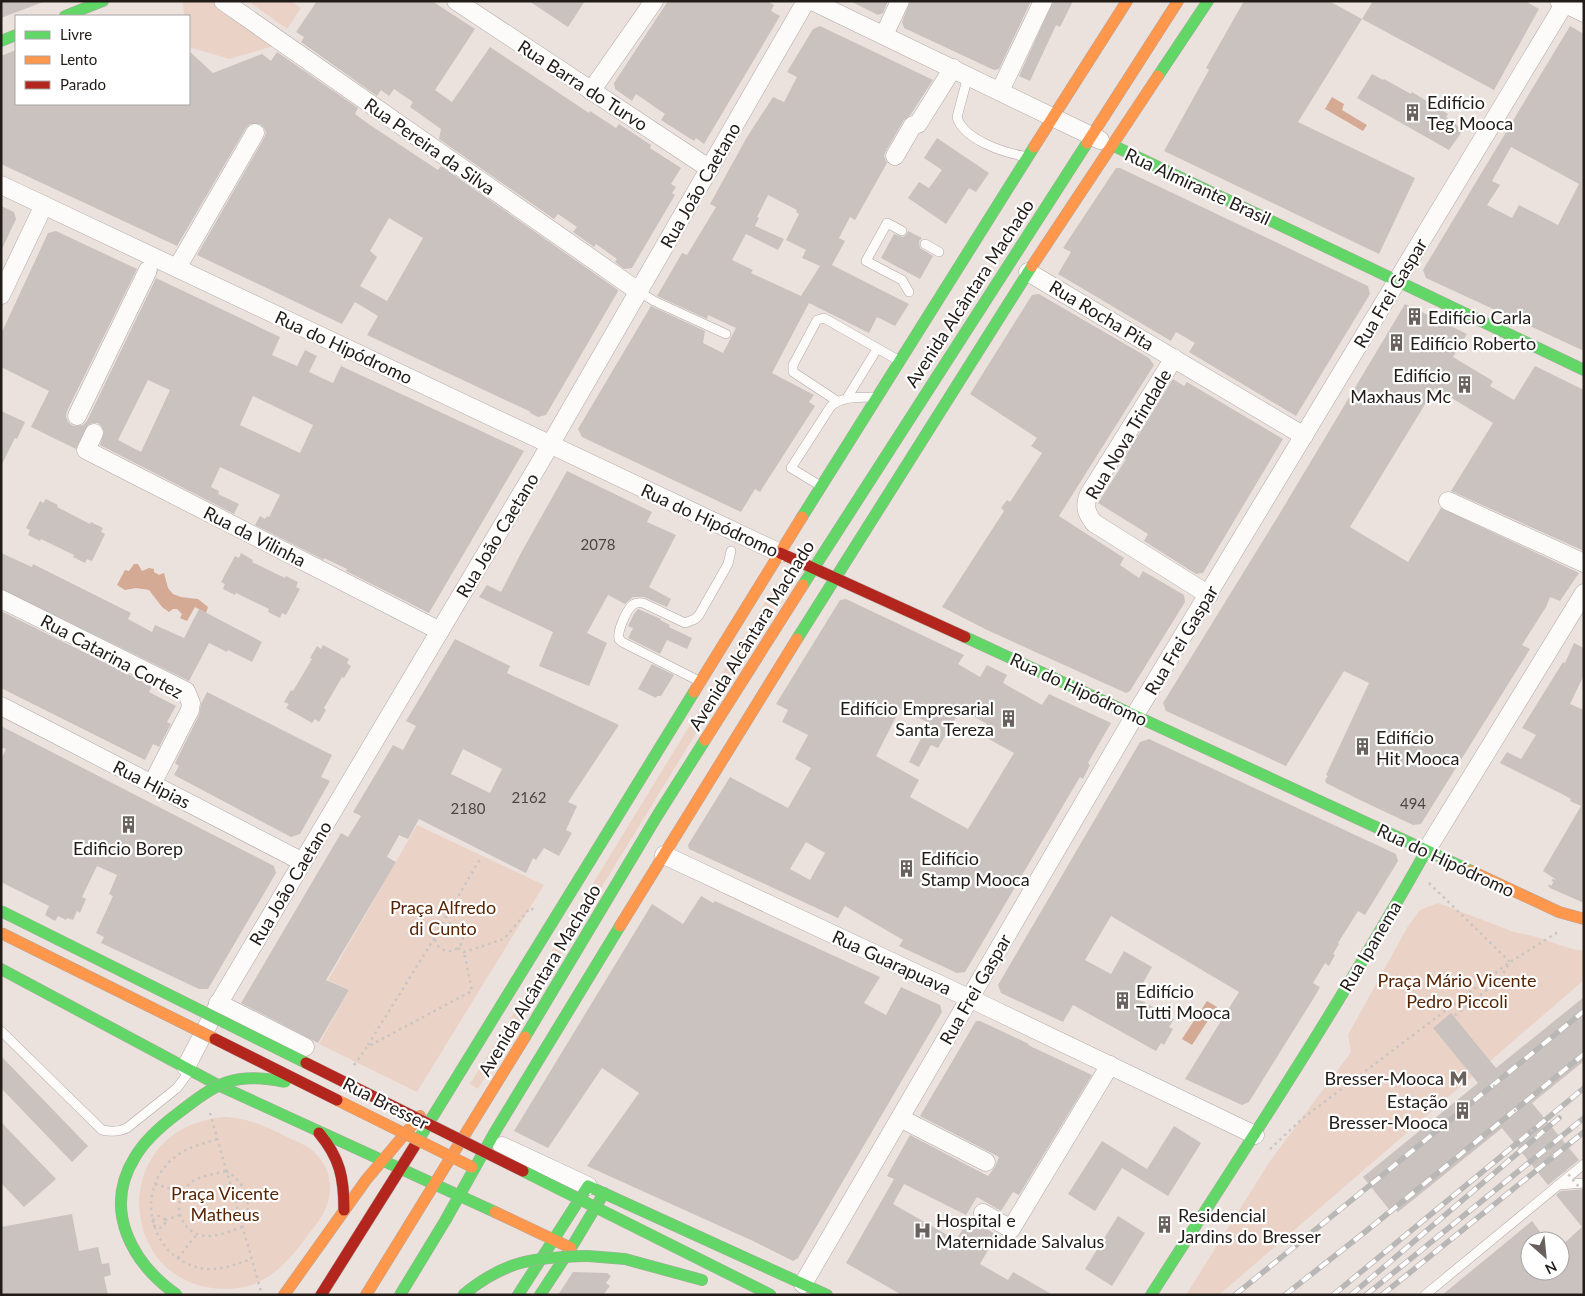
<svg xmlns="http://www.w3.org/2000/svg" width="1585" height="1296" font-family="Lato,sans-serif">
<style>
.green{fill:#ebd2c6}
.water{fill:#d4aa95}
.building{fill:#cac2be;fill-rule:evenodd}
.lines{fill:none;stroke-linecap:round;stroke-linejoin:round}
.lane-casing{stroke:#afa7a4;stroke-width:10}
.street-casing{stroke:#afa7a4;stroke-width:19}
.fast-casing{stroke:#afa7a4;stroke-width:12}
.slow-casing{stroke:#afa7a4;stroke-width:12}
.jam-casing{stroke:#afa7a4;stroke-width:12}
.path{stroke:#c9c5c3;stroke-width:2.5;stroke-dasharray:2.5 4;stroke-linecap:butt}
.lane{stroke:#fcfbfa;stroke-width:9}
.street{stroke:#fcfbfa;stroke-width:18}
.fast{stroke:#63d668;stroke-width:11}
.slow{stroke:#ff974d;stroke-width:11}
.jam{stroke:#b3261e;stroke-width:11}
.rail-casing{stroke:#b9b7b6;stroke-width:5.5}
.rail{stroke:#fff;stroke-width:4;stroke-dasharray:11;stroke-linecap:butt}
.fast-bridge-casing{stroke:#afa7a4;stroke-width:12;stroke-linecap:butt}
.slow-bridge-casing{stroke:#afa7a4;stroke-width:12;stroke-linecap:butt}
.jam-bridge-casing{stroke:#afa7a4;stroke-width:12;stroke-linecap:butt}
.path-bridge{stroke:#c9c5c3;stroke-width:2.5;stroke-dasharray:2.5 4;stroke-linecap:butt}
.fast-bridge{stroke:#63d668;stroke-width:11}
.slow-bridge{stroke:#ff974d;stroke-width:11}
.jam-bridge{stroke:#b3261e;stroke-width:11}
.labels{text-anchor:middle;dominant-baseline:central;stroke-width:4.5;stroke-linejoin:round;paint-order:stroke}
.number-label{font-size:15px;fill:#4c4642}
.street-label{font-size:18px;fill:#221c19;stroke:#fff}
.poi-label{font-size:18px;fill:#221c19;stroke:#fff;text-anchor:start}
.park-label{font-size:18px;fill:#572404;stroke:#fff}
</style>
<rect width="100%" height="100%" fill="#ece2dd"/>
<g class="green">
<polygon points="183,1 212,1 277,45 229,59 189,47 189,16 184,16"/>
<polygon points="248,1 291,1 301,8 287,29"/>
<polygon points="777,583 785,588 478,1089 470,1084"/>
<polygon points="417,825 544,885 417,1092 319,1044 349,990 328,980"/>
<path d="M1438 903 1517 933C1540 935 1561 948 1584 951V980L1219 1295H1186L1270 1161 1351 1052 1348 1035 1408 926 1420 910Z"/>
<path d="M222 1117C245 1117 263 1125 283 1135 293 1140 305 1144 313 1151 330 1165 335 1190 325 1210 321 1219 314 1227 308 1235 286 1265 264 1290 223 1289 117 1286 106 1130 222 1117Z"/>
</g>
<g class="water">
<polygon points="1332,97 1344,104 1342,110 1367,125 1363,131 1325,109"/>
<polygon points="134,564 138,564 142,571 149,568 154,569 154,572 159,575 164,573 168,588 173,594 181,597 198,599 208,607 206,613 195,607 187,621 180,618 182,614 177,609 173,609 169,612 162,607 149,590 136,588 125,590 117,585 125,570 129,571"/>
<polygon points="1207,1001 1217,1007 1192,1045 1182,1039"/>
</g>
<g class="building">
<polygon points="1,1 43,1 43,2 1,18"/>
<polygon points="317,1 432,1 475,29 435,90 452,102 490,47 589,113 590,111 616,128 619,124 651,145 650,148 681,168 671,184 676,187 672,193 675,195 632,268 624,269 615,262 617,259 596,244 594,247 573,232 577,227 558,214 554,219 439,139 441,129 410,107 413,102 394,89 389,96 381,90 377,96 301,42 304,37 296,32"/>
<polygon points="529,1 585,1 568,27"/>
<polygon points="668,1 767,1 774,5 771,11 780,16 704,144 696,138 694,141 661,120 665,114 636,94 632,101 615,89 614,83"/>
<polygon points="850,1 888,1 883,13 878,15"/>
<polygon points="910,1 1031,1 999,69 994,70 904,28 902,22"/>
<polygon points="1053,1 1073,1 1060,27 1056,25 1030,81 1019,76"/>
<polygon points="1244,1 1329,1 1362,19 1298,122 1415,178 1379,254 1164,151 1209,70 1206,68"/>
<polygon points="1373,1 1525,1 1539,9 1494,90 1362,19"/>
<path d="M820 26 933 80 911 114 904 120 886 151 884 156 887 163 855 220 850 217 839 238 845 241 832 265 909 304 895 326 877 317 869 333 809 303 772 373 814 395 809 402 815 406 760 492 755 489 741 512 582 437 578 429 651 306 705 331 703 343 723 353 736 328 708 315 707 319 657 296 682 253 687 255 716 207 710 204 747 137 773 97 784 102 797 77 787 72 813 29ZM768 195 797 210 796 212 799 214 786 240 806 250 802 258 820 266 801 296 751 273 753 270 732 260 746 234 778 250 784 239 755 226 759 218 757 217Z"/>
<path d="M1570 26 1584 34V351L1426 278 1423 270ZM1511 147 1579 184 1558 225 1519 205 1512 218 1487 205 1500 185 1492 181Z"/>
<path d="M16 50V104H189V51L213 73 262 54 271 61 277 52 358 108 355 114 370 125 438 170 441 166 618 290 617 293 546 415 538 417 530 413 531 412 367 335 378 316 355 302 342 324 197 255 264 138 266 133 264 128 260 124H250L246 128 177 246 1 164V56ZM389 218 423 238 387 301 360 286 377 257 370 251Z"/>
<polygon points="1372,74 1383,80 1384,79 1411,94 1412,92 1448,114 1446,117 1463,130 1449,150 1357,98"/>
<polygon points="937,138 989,173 976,192 969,188 946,224 908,198 919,182 929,188 942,170 924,158"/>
<polygon points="1116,168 1120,168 1368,286 1370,294 1296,416 1189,352 1195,343 1176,332 1171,341 1058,274 1071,252 1063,248"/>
<polygon points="1,206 14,212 16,219 1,251"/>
<path d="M56 231 137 269 67 411 66 416 68 422 73 426 83 425 87 421 156 278 280 337 272 355 297 366 305 350 317 356 309 372 333 383 341 366 524 451 429 613 346 571 347 569 324 558V560L255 525 260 516 265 519 267 516 269 517 280 495 220 467 211 487 219 491 218 494 239 504 234 514 100 445 104 432 102 427 98 423H93L88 425 76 449 31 427 49 391 1 367V334L48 233ZM148 380 170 390 141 452 118 440ZM253 396 313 425 300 453 240 425Z"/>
<polygon points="908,231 922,238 919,241 920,248 933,256 920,279 881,258 894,234 903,237 907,234"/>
<polygon points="1039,294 1149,358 1154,365 1059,516 1124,558 1120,565 1139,578 1143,571 1184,595 1185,602 1130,691 1126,693 987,630 942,607 1004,511 1001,508 1007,500 1010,502 1042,453 1031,446 1037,438 970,394 1032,295"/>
<polygon points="1405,304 1467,334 1453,357 1493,381 1490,386 1514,400 1535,366 1584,390 1584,551 1451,491 1493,423 1435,388 1350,527 1408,562 1441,508 1579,573 1560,601 1550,597 1546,607 1522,645 1530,649 1421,824 1413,825 1360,800 1326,783 1325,780 1328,776 1326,775 1369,683 1344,671 1286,766 1166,711 1163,703 1277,518"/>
<polygon points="1173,379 1184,386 1187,382 1283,439 1203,573 1196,574 1144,541 1148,534 1098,503 1126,459 1124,458"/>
<polygon points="1,411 25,422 17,439 15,438 1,466"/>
<polygon points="567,471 652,512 647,522 676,535 649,587 671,599 667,607 644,597 633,597 625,604 608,595 587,633 607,643 589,686 539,666 553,632 479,597 487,585 501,592 521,553"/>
<polygon points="46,499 58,505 57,507 90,524 91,522 103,528 101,532 105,534 92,561 87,559 85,563 73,557 74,555 41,539 40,541 28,535 30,530 26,528 40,501 43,503"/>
<polygon points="1,553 32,567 33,564 131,613 128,619 152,632 155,625 184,638 199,609 262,642 252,662 228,650 227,652 209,643 189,681 1,589"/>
<polygon points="241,553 253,560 252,562 285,578 286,576 298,582 296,587 300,589 286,615 282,613 280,618 268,612 269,609 236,593 235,595 223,589 225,584 221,582 235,556 239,558"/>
<path d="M846 599 964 655 958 664 980 677 987 665 1007 675 1003 683 1042 705 1049 694 1111 723 1088 763 1090 765 1083 779 1080 777 965 972 957 973 899 946 903 940 845 906 838 918 689 849 688 845 730 777 788 808 811 768 795 759 808 735 782 722 788 710 776 704 840 600ZM900 709 929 723 909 762 919 767 931 745 938 748 961 709 987 724 983 732 985 737 1014 753 968 829 910 797 919 780 876 756ZM806 842 825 853 810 880 790 869Z"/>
<polygon points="638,609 661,619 660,620 670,625 669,627 692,638 687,649 667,640 660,654 628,638 633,628 628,626 634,614"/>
<polygon points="1,611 152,686 149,692 176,706 167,722 171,724 159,747 153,744 145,760 1,688"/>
<path d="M455 639 510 666 507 673 619 725 568 802 577 806 566 830 572 833 559 856 544 848 536 860 533 858 526 873 419 819 408 839 399 835 387 857 396 862 326 980 349 990 318 1043 241 1003 341 833 348 837 361 816 353 812 393 745 403 750 416 726 406 721ZM463 749 502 769 490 793 451 774Z"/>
<polygon points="1574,643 1584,648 1584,675 1570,704 1584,710 1584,903 1550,888 1555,879 1543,871 1581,806 1570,801 1571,799 1562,794 1500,763 1507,752 1521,759 1536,735 1522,728 1563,662 1565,663"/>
<polygon points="323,645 349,659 347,663 351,666 344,678 342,677 324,708 326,710 319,722 315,719 312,723 286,708 289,704 284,702 291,690 293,691 312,659 310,658 317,646 321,649"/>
<polygon points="652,664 674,675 661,696 657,696 656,698 638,689"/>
<polygon points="207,692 332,755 321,777 330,781 300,834 291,837 174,775 179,766 175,763 199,715 201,704"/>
<polygon points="1,726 274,866 276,873 208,989 199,989 101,943 104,937 96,933 113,896 109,894 117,875 97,866 82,897 86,899 80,913 77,911 73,920 67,918 66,920 58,916 55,921 45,915 49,906 1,882 1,759 6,749 1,747"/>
<polygon points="1149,739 1396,854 1398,861 1365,915 1358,911 1338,943 1339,944 1333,954 1335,955 1329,966 1325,963 1313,983 1320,987 1315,996 1249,1102 1242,1105 1185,1079 1239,992 1111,916 1085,960 1111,974 1124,951 1152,967 1135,997 1174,1019 1169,1027 1173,1029 1164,1045 1161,1043 1156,1051 1073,1005 1063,1022 1001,993 998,985 1140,742"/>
<polygon points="701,896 713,903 715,901 880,977 864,1003 886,1015 901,987 940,1005 942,1012 798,1258 793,1261 753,1241 587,1166 639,1093 602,1068 548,1148 514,1131 652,904 683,924"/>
<polygon points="1584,997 1584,1061 1532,1103 1579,1160 1548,1185 1502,1128 1398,1212 1396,1210 1392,1213 1363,1177 1478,1083 1433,1028 1451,1013 1496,1068"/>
<polygon points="976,1021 980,1021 1027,1043 1030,1046 1092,1075 1019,1195 1013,1192 1001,1211 977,1197 966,1215 904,1184 893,1204 956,1240 969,1219 997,1235 980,1264 1008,1280 1013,1272 1053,1295 902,1295 846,1263 894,1179 887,1176 910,1135 988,1176 995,1167 999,1157 920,1116"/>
<polygon points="1,1056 88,1146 72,1162 1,1088"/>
<polygon points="1,1122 56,1179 24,1207 1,1183"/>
<polygon points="1174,1126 1201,1143 1168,1196 1122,1168 1095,1211 1068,1194 1102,1141 1147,1169"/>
<polygon points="1584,1189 1584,1295 1442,1295 1532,1221 1547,1241 1530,1241 1530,1271 1560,1271 1560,1247 1582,1227 1556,1195 1561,1191"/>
<polygon points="72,1214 79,1251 98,1247 102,1264 109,1263 111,1275 104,1277 108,1295 1,1295 1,1227"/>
<polygon points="1118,1216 1145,1233 1112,1286 1085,1269"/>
<polygon points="573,1272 607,1273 611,1276 606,1283 610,1286 603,1295 558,1295"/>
</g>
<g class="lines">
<defs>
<g id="lane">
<path d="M968 76 957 117C963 139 1002 152 1023 156"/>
<polyline points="902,231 887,223 866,261 902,280 909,292"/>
<polyline points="925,244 939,252"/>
<polyline points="638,291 654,301 726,334"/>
<polyline points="847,398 877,349"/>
<polyline points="837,401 793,372 793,365 817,320 824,318 898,360"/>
<path d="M819 485 791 468 831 406C843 396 858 398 872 397"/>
<path d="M699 681 622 642 619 639C617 631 627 608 634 604 638 602 639 603 643 603L685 623 695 619 699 615 728 564 731 551"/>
<path d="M1 1031 102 1130C111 1132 119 1132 127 1128L177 1088 189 1072"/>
<polyline points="1558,1185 1584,1183"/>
<polyline points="1425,1295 1584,1164"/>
</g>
<g id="street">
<polyline points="223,1 638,291"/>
<polyline points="456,1 710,169"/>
<polyline points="812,1 1100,140"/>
<polyline points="1559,1 1584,13"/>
<polyline points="884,35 900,1"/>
<polyline points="591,91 654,1"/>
<polyline points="1000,91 1043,1"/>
<polyline points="895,156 913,125 918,124 953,68"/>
<polyline points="1,185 780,553"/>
<polyline points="177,268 255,133"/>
<polyline points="1028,272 1304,436"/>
<polyline points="1,295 44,205"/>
<path d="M1174 358 1089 494C1084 506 1086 513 1094 523L1209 595"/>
<polyline points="77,416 148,270"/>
<polyline points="94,433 86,450 440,631"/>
<polyline points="1448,501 1584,563"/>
<polyline points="1,599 186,691 191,703 190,710 152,784"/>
<polyline points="1,706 303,862"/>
<polyline points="1426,851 1584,593"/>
<polyline points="664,855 990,1008 1255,1135"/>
<polyline points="218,1003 305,1047"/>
<polyline points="186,1067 223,996 539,464 806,1"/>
<polyline points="900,1118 986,1162"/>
<polyline points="502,1146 588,1186"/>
<polyline points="983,1213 1011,1229 1110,1065"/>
<polyline points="803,1284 1135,715 1566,1"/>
</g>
<g id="fast">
<polyline points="65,16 103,1"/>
<polyline points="1,41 16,35"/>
<polyline points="1158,76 1208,1"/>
<polyline points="1112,145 1584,370"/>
<polyline points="802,517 1034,147"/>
<polyline points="803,585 1087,143"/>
<polyline points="965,637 1471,871"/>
<polyline points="797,639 1032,266"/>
<polyline points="1,969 218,1085 495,1212"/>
<polyline points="525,1037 657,816 705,740"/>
<polyline points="414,1147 694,692"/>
<polyline points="588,1256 625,1259 702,1280"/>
<polyline points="400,1295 445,1221 496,1130 620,926"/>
<polyline points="518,1295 588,1186 827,1295"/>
<polyline points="540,1295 571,1248 604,1193"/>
<path d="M1151 1295C1245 1149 1341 1003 1426 851"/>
</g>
<g id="slow">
<polyline points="1087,143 1178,1"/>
<polyline points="1034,147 1127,1"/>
<polyline points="1032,266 1158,76"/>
<polyline points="694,692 802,517"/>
<polyline points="705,740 803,585"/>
<polyline points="1471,871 1559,912 1584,919"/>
<polyline points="620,926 797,639"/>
<polyline points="495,1212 571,1248"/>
<polyline points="284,1295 366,1180 420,1116"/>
<polyline points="366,1295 525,1037"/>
</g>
<g id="jam">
<polyline points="780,553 965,637"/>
<path d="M319 1133C340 1158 344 1178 344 1210"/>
<polyline points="321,1295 414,1147"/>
</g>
</defs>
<use href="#lane" class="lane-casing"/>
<use href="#street" class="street-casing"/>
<use href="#fast" class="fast-casing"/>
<use href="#slow" class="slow-casing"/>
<use href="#jam" class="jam-casing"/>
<g class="path">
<polyline points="1429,883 1510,962 1498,981 1443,1025"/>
<polyline points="1549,887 1584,830"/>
<circle cx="449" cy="937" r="14"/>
<polyline points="442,924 480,859"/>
<polyline points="458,948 464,952 504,939 530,908 536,911"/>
<polyline points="368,1045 435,937"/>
<polyline points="354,1065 367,1047 472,991 464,952"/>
<polyline points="1507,1102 1515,1096 1514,1094"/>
<polyline points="210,1113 262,1295"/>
<path d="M217 1139C203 1144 187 1147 175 1157 131 1191 151 1263 207 1269 222 1270 237 1264 251 1259"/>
<polyline points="1270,1149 1303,1118 1510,962 1558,932"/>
<path d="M226 1171C247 1183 254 1206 242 1227 231 1231 217 1237 205 1236 177 1233 170 1196 193 1181 203 1175 216 1174 226 1171Z"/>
<polyline points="155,1184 182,1192"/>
<circle cx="159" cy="1222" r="6"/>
<polyline points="165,1220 180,1215"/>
<polyline points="178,1258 197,1234"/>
</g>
<use href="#lane" class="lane"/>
<use href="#street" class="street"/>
<use href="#fast" class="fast"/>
<use href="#slow" class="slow"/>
<use href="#jam" class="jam"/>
<defs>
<g id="rail">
<polyline points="1235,1295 1584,1011"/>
<polyline points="1285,1295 1365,1232 1584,1054"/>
<polyline points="1333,1295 1584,1088"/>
<polyline points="1351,1295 1559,1118"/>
<polyline points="1366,1295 1584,1118"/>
<polyline points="1382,1295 1584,1132"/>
</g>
</defs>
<use href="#rail" class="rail-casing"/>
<use href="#rail" class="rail"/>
<defs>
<g id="fast-bridge">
<polyline points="1,911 306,1063"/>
<polyline points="523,1171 771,1295"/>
<path d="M177 1295C132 1263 102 1210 135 1157 145 1140 161 1126 177 1114 217 1083 234 1071 285 1082"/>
<path d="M463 1295C505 1260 535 1257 588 1256"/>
</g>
<g id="slow-bridge">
<polyline points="1,933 215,1039"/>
<polyline points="337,1100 472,1167"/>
</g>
<g id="jam-bridge">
<polyline points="215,1039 337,1100"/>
<polyline points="306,1063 523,1171"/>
</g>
</defs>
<use href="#fast-bridge" class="fast-bridge-casing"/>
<use href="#slow-bridge" class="slow-bridge-casing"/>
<use href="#jam-bridge" class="jam-bridge-casing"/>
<polyline class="path-bridge" points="1443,1025 1584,1193"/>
<use href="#fast-bridge" class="fast-bridge"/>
<use href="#slow-bridge" class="slow-bridge"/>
<use href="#jam-bridge" class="jam-bridge"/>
</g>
<defs>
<symbol id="building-bare" viewBox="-9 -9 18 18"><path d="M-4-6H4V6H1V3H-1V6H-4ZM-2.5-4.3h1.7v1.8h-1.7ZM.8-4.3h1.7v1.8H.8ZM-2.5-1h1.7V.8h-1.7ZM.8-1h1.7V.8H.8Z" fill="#69615e" stroke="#fff" stroke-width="2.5" paint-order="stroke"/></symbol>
<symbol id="metro-bare" viewBox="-9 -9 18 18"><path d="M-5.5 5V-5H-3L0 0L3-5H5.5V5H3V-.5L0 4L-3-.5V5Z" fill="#69615e" stroke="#fff" stroke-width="2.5" paint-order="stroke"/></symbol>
<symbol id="hospital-bare" viewBox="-9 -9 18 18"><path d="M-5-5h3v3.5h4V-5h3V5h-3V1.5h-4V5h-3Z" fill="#69615e" stroke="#fff" stroke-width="2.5" paint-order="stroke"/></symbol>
</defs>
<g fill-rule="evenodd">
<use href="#building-bare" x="1400" y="100" width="25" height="25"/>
<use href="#building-bare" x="1402" y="304" width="25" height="25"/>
<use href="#building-bare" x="1384" y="330" width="25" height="25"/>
<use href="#building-bare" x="1452" y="372" width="25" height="25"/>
<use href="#building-bare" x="996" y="706" width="25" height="25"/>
<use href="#building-bare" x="1350" y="734" width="25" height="25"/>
<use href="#building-bare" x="116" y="812" width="25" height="25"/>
<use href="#building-bare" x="894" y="856" width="25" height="25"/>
<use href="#building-bare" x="1110" y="988" width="25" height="25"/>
<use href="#metro-bare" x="1446" y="1066" width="25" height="25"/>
<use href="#building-bare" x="1450" y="1098" width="25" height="25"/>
<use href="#building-bare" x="1152" y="1212" width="25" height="25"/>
<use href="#hospital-bare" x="910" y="1218" width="25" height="25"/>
</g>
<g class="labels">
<g class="number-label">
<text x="598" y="544">2078</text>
<text x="529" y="797">2162</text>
<text x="1413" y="803">494</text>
<text x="468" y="808">2180</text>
</g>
<g class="street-label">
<text transform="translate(583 85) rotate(33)">Rua Barra do Turvo</text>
<text transform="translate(430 146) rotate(35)">Rua Pereira da Silva</text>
<text transform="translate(700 185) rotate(-60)">Rua João Caetano</text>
<text transform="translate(1198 186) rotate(25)">Rua Almirante Brasil</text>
<text transform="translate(969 293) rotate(-57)">Avenida Alcântara Machado</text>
<text transform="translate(1390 293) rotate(-59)">Rua Frei Gaspar</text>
<text transform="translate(1102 315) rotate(31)">Rua Rocha Pita</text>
<text transform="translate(344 347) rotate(25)">Rua do Hipódromo</text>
<text transform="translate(1128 434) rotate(-59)">Rua Nova Trindade</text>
<text transform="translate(710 520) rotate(25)">Rua do Hipódromo</text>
<text transform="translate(497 535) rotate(-59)">Rua João Caetano</text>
<text transform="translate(255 536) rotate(27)">Rua da Vilinha</text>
<text transform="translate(751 635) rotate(-58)">Avenida Alcântara Machado</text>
<text transform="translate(1181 640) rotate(-59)">Rua Frei Gaspar</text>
<text transform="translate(112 656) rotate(28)">Rua Catarina Cortez</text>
<text transform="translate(1079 689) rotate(25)">Rua do Hipódromo</text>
<text transform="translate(152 784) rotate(27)">Rua Hipias</text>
<text transform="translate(1446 860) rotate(25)">Rua do Hipódromo</text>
<text transform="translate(290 883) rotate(-59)">Rua João Caetano</text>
<text transform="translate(1370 946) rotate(-59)">Rua Ipanema</text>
<text transform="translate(892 962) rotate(25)">Rua Guarapuava</text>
<text transform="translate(539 980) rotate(-59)">Avenida Alcântara Machado</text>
<text transform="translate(975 989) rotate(-60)">Rua Frei Gaspar</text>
<text transform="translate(386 1103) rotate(27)">Rua Bresser</text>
</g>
<g class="poi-label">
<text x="1427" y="102">Edifício<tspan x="1427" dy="21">Teg Mooca</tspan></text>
<text x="1428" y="317">Edifício Carla</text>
<text x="1410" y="343">Edifício Roberto</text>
<text x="1451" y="375" text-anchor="end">Edifício<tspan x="1451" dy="21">Maxhaus Mc</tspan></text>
<text x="994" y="708" text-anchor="end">Edifício Empresarial<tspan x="994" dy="21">Santa Tereza</tspan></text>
<text x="1376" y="737">Edifício<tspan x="1376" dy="21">Hit Mooca</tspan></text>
<text x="128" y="848" text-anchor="middle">Edifìcio Borep</text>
<text x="921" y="858">Edifício<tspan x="921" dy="21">Stamp Mooca</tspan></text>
<text x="1136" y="991">Edifício<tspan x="1136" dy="21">Tutti Mooca</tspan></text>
<text x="1444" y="1078" text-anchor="end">Bresser-Mooca</text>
<text x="1448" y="1101" text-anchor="end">Estação<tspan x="1448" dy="21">Bresser-Mooca</tspan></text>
<text x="1178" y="1215">Residencial<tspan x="1178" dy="21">Jardins do Bresser</tspan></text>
<text x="936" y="1220">Hospital e<tspan x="936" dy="21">Maternidade Salvalus</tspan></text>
</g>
<g class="park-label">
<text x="443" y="907">Praça Alfredo<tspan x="443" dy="21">di Cunto</tspan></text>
<text x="1457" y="980">Praça Mário Vicente<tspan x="1457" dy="21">Pedro Piccoli</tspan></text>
<text x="225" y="1193">Praça Vicente<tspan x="225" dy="21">Matheus</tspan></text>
</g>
</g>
<rect width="1585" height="1296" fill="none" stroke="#221c19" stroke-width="5"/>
<rect x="15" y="15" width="175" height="90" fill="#ffffff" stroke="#a7a4a3"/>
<rect x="25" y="31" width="25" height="8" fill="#63d668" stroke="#a7a4a3"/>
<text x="60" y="40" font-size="15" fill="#221c19">Livre</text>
<rect x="25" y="56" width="25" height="8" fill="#ff974d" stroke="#a7a4a3"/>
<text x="60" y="65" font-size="15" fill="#221c19">Lento</text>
<rect x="25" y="81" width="25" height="8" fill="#b3261e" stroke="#a7a4a3"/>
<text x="60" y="90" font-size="15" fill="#221c19">Parado</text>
<g transform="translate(1545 1256) rotate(153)"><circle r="24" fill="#ffffff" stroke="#a7a4a3"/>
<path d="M0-4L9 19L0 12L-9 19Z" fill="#69615e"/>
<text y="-8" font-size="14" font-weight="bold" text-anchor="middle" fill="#221c19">N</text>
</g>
</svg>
